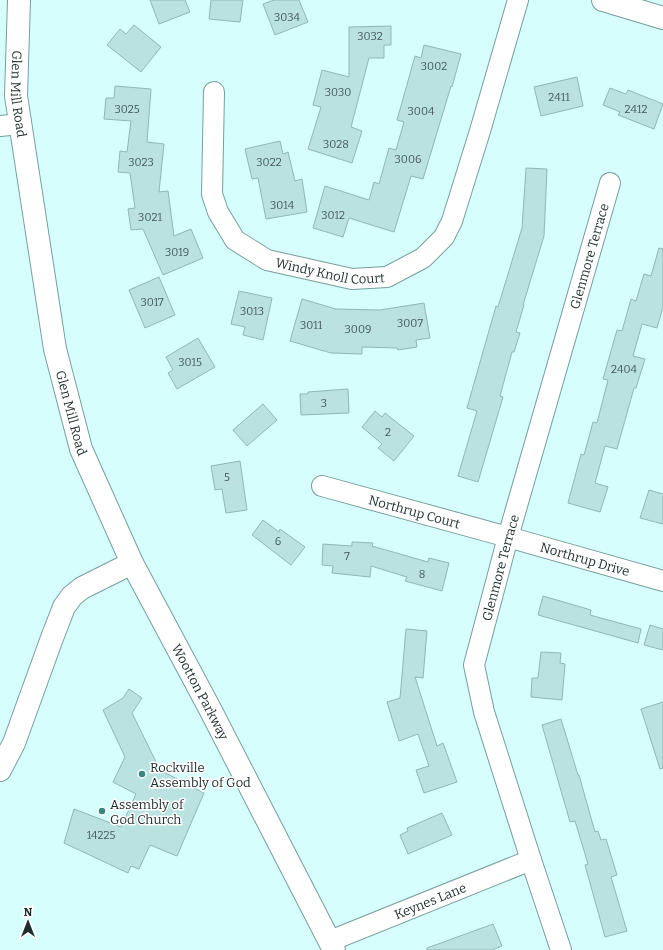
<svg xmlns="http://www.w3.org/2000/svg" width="663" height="950" font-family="Bitter,serif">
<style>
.building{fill:#bae2e0;stroke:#90b7b5}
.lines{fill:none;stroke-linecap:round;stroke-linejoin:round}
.minor-casing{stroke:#779e9c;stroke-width:22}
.secondary-casing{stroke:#779e9c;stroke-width:24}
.minor{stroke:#fff;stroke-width:20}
.secondary{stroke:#fff;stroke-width:22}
.poi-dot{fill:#3d8582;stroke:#fff;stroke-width:1.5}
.labels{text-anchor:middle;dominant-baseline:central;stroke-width:3;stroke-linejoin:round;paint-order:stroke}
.number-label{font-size:11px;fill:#445a59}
.street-label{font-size:13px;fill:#1d2d2c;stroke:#fff}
.poi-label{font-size:13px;fill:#1d2d2c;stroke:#fff;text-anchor:start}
</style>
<rect width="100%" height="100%" fill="#d5fefc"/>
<g class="building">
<polygon points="150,0 185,0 190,12 159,24"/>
<polygon points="211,0 243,0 240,22 209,19"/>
<polygon points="274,0 299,0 308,22 275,35 263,4"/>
<polygon points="134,25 161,47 141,72 107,45 120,29 126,34"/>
<polygon points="391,26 391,45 384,45 384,58 369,58 351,127 362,131 352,163 308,149 321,107 313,105 322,70 349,77 349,27"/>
<polygon points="424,45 461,54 452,87 451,86 423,179 411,176 394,232 349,218 343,237 313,228 325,186 369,200 374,182 379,184 389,148 396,150 404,122 397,120 415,56 421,58"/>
<polygon points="577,77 583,106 541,116 534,87"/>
<polygon points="115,86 151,89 147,142 164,144 159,192 168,191 174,236 191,229 203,258 163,275 143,229 131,230 128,209 135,208 130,173 118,172 120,151 127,152 131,121 104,119 106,98 114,98"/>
<polygon points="610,88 626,94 628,90 663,104 654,129 618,115 620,112 603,105"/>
<polygon points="280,141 283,154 288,152 295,181 302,179 307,212 266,219 258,178 252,179 245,149"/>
<polygon points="526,168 547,169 544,236 523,305 524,305 516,332 520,333 514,352 512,352 500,396 503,397 478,482 458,476 477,411 467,408 496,306 498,307 522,228"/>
<polygon points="659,248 663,249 663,307 657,328 642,324 633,356 645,359 636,388 634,388 617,449 605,446 595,483 608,487 600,512 568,503 581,454 584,455 593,422 597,423 608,380 603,379 617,330 622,331 631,299 636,301 644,274 651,276"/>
<polygon points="159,277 175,315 145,328 129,290"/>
<polygon points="239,291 272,298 263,340 243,335 245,327 231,324"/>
<polygon points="302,299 336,309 380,310 424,303 430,338 416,340 417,347 398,350 397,348 362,347 362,354 331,353 290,341"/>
<polygon points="198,338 215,367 177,389 168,373 173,370 166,357"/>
<polygon points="348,389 349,413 301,415 300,394 308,394 308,392"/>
<polygon points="263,404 277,420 247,446 233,430"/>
<polygon points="375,411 382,417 385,413 414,436 394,461 378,448 382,444 362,427"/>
<polygon points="240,461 247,510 226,513 222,489 215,490 211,466"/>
<polygon points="649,490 663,494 663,524 640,518"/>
<polygon points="263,520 279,532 280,529 305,547 291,565 252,535"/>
<polygon points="352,542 373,543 372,546 428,562 429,558 449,563 442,591 405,581 407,577 371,566 370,577 332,573 333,566 322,565 323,544 352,546"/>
<polygon points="543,596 591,610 590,615 641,629 638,643 538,615"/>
<polygon points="650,625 663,629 663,650 644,645"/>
<polygon points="406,629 427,631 423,678 415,677 437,746 443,743 457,782 424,793 416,770 429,766 418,734 399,741 387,702 400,698"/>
<polygon points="541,652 561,653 560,663 565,664 562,700 531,697 532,678 538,678"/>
<polygon points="129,689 142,698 132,713 160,770 204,793 177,856 150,845 139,869 131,866 128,873 64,843 74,809 121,827 136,794 113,782 125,757 103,710 123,698"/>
<polygon points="663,702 663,768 660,769 641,709"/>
<polygon points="561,719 578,775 579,775 595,832 598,831 601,840 606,839 617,875 611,877 627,931 605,937 585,865 588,864 575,821 570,822 542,725"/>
<polygon points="442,813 452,835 408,854 400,835 408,831 407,828"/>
<polygon points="493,924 502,946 492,950 427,950 427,948"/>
</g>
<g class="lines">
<defs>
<g id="minor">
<path id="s1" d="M214 92 212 194 218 212 235 240 267 260 352 279 387 277 423 258 444 237 452 221 480 131 518 0"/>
<polyline points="0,126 20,124"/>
<path id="s2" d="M322 486 508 537 663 581"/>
<path id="s3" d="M330 941 531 860"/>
<path id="s4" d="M561 950 531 860 484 712 474 665 508 537 610 183"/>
</g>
<g id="secondary">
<path id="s5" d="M19 0 16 96 55 349 81 449 132 563 210 709 334 950"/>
<polyline points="603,0 663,18"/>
<polyline points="0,770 14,743 52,638 64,607 72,596 82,588 132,563"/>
</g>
</defs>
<use href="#minor" class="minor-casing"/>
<use href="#secondary" class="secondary-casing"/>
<use href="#minor" class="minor"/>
<use href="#secondary" class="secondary"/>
</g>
<g class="poi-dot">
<circle cx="142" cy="774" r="4"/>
<circle cx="102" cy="811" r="4"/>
</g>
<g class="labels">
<g class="number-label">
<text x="287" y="17">3034</text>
<text x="370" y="36">3032</text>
<text x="434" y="66">3002</text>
<text x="338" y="92">3030</text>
<text x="559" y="97">2411</text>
<text x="127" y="109">3025</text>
<text x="636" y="109">2412</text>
<text x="421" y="111">3004</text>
<text x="336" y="144">3028</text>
<text x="408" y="159">3006</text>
<text x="141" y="162">3023</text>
<text x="269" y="162">3022</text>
<text x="282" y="205">3014</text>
<text x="333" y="215">3012</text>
<text x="150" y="217">3021</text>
<text x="177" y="252">3019</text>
<text x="152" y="302">3017</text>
<text x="252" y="311">3013</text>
<text x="410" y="323">3007</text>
<text x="311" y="325">3011</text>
<text x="358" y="329">3009</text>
<text x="190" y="362">3015</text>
<text x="624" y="369">2404</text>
<text x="324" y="403">3</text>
<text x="388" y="432">2</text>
<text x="227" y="477">5</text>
<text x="278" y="541">6</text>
<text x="347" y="556">7</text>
<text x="422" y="574">8</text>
<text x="101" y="835">14225</text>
</g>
<g class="street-label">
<text stroke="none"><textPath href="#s5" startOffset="94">Glen Mill Road</textPath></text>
<text stroke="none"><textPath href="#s4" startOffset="723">Glenmore Terrace</textPath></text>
<text stroke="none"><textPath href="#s1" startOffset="256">Windy Knoll Court</textPath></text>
<text stroke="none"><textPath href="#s5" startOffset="418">Glen Mill Road</textPath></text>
<text stroke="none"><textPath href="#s2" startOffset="96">Northrup Court</textPath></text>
<text stroke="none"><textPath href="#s2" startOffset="273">Northrup Drive</textPath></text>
<text stroke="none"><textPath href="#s4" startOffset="399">Glenmore Terrace</textPath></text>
<text stroke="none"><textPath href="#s5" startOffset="726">Wootton Parkway</textPath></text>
<text stroke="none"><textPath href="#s3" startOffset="108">Keynes Lane</textPath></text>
</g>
<g class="poi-label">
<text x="150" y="767">Rockville<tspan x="150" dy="15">Assembly of God</tspan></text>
<text x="110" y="804">Assembly of<tspan x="110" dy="15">God Church</tspan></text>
</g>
</g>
<g transform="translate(28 922)" stroke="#ffffff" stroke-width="3" paint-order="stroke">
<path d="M0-3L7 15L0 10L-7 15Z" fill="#1d2d2c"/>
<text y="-6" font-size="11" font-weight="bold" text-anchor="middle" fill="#1d2d2c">N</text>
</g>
</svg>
